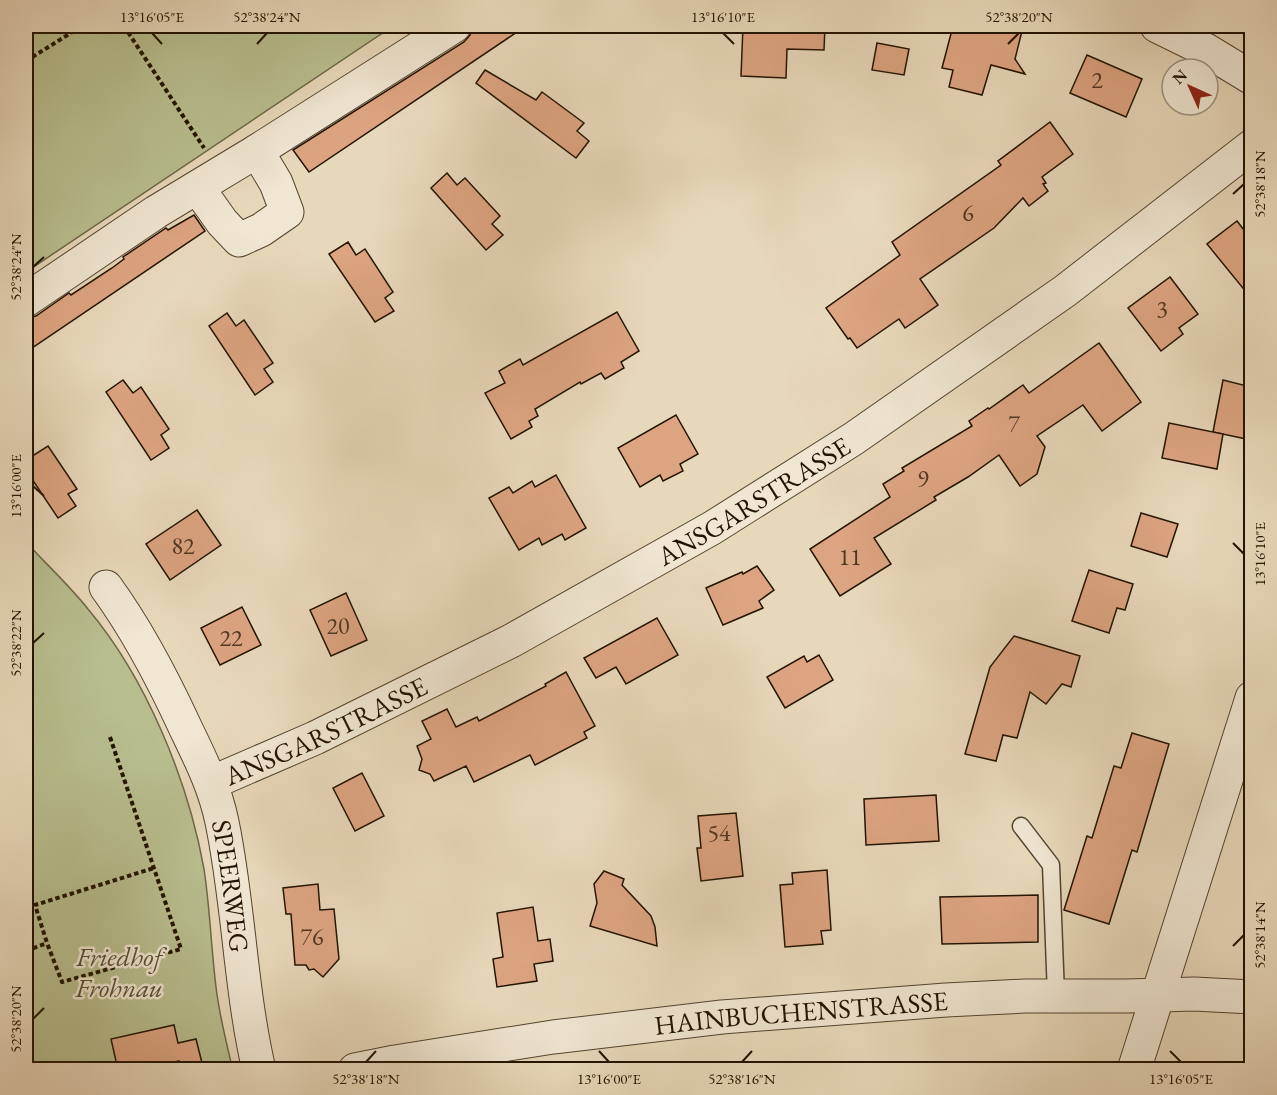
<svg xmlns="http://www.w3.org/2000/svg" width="1277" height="1095" font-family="'EB Garamond',serif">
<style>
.green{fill:#b8be8e;stroke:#6d6848;stroke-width:1.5}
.building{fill:#dda481;stroke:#221302;stroke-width:1.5}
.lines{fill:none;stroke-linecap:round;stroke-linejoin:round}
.lane-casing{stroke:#544430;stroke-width:19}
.street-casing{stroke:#544430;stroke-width:35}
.path{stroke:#221302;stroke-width:4;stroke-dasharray:4.5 3;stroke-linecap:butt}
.lane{stroke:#f0e6d2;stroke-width:16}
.street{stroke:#f0e6d2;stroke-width:33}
.ticks{fill:none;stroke:#221302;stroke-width:2}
.labels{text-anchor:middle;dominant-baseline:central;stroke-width:5;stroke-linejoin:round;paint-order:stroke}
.number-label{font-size:24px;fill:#513722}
.street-label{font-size:27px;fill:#221302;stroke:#f0e6d2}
.park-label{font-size:27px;font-style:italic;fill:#564f33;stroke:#f0e6d2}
.neatline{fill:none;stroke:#221302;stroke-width:2}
.ticks-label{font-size:15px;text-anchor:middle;fill:#221302}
</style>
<rect width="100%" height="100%" fill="#e8d8ba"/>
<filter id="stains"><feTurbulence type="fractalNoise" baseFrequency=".00333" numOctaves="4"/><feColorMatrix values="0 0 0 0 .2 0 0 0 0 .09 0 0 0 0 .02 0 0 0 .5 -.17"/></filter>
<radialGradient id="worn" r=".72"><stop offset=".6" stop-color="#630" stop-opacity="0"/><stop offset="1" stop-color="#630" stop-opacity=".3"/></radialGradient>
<g class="green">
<polygon points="26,26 393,26 26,272"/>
<path d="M26 542C46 564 69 585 88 609 146 678 188 780 204 869 210 908 211 947 216 987 219 1014 226 1040 232 1067L221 1070 26 1069Z"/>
</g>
<g class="building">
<polygon points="473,26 526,26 309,172 293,150 464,42 470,35"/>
<polygon points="743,26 825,26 824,50 787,49 786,78 741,76"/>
<polygon points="953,26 1002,26 1022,31 1015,59 1025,74 991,65 982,95 949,87 953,70 942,68"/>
<polygon points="877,43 909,49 904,75 872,70"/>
<polygon points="1087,55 1142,79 1126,117 1070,93"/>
<polygon points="485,70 536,100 542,92 584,123 577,131 589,141 576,158 476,83"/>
<polygon points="1050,122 1073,154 1042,177 1046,183 1043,184 1048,191 1029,206 1023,198 994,228 920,279 938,305 905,328 899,319 857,348 850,338 848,339 826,308 900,255 892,242 1001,165 998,161"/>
<polygon points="447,173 457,185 465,178 500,216 492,224 503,235 486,250 431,188"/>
<polygon points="194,215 205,231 26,352 26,318 36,316 69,293 71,295 112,268 124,259 123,257 166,228 168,230"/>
<polygon points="1237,221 1251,239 1251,298 1207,244"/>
<polygon points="348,242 356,255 365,249 393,292 385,298 394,311 375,322 329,254"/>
<polygon points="1170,277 1198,314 1179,328 1183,334 1161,351 1128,308"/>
<polygon points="617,312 639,351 621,362 624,368 605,379 601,373 581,384 580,382 535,409 538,416 529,421 532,427 511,439 485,393 505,383 499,371 520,359 523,365"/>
<polygon points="227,313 236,326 244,320 273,363 264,369 273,382 255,395 209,326"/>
<polygon points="1099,343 1141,402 1102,431 1083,405 1037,436 1045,447 1037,474 1020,486 999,455 968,477 934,497 936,500 874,538 891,564 840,596 810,549 890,497 883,484 904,471 902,468 972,426 969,421 988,408 989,409 1023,385 1029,393"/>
<polygon points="123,380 133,393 141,387 169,429 161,435 169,448 151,460 106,392"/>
<polygon points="1223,380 1251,387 1251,440 1213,432"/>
<polygon points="676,415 698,454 680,464 683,471 663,481 660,475 640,487 618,448"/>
<polygon points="1169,423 1223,434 1217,469 1162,458"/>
<polygon points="48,446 77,489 68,494 76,506 58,518 26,470 26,460"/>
<polygon points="556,475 586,528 565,540 562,534 542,545 539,538 519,550 489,498 509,487 513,493 532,481 535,487"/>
<polygon points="197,510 221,545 170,580 146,544"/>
<polygon points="1141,513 1178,524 1167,557 1131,546"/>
<polygon points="757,566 774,590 759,601 763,608 723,625 706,588 742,572 743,574"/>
<polygon points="1089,570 1133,584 1125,610 1117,608 1109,633 1072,621"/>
<polygon points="346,593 367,640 331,656 310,610"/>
<polygon points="242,607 261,645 220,665 201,628"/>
<polygon points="657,618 678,655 626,684 616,667 596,678 584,658"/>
<polygon points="1014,636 1080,656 1071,687 1062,684 1046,704 1030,692 1017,738 1003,735 996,761 965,754 990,667"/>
<polygon points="819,655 833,680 785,708 767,677 804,656 807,662"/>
<polygon points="566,672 595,726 584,732 587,738 535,765 530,755 474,782 466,766 434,781 430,774 419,770 422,759 417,746 431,739 422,721 447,709 456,727 477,717 479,721 546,686 545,684"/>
<polygon points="1132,733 1169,744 1137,852 1132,850 1109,924 1064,910 1087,836 1092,838 1114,766 1121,768"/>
<polygon points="362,773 384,816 355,831 333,788"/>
<polygon points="936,795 939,841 866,845 864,799"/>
<polygon points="736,813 743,876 701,881 697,848 701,848 698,816"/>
<polygon points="827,870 831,930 821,931 823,944 785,947 780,885 793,884 792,873"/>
<polygon points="604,871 624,879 622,885 651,916 655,927 657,946 590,926 597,903 594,884"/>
<polygon points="318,884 320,910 334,909 339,959 323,977 314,969 309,970 306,965 295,965 291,914 286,914 283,888"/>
<polygon points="1038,895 1038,942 942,944 940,897"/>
<polygon points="533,907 538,941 550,939 553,961 534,964 537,981 497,987 493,959 503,957 497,913"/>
<polygon points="174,1025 178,1043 196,1039 202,1063 180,1067 179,1061 149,1068 149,1065 127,1070 118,1070 111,1039"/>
</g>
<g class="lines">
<defs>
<polyline id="lane" points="1021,826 1051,865 1056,995"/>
<g id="street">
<polyline points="1157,26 1206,50 1252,78"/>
<polyline points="198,188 222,222 239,240 261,230 287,212 276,183 257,151"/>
<polyline points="26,300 156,212 257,151 454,26"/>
<path id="s1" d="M106 587C138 631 163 679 186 729 201 760 215 788 222 822 239 904 240 988 259 1070"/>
<path id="s2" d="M211 783 315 738 511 641 712 528 853 439 1065 291 1252 146"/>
<path id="s3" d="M355 1070 395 1062 553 1037 722 1017 946 1000 1025 996H1127L1194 994 1252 997"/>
<polyline points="1134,1070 1252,698"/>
</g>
</defs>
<use href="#lane" class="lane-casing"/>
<use href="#street" class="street-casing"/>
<g class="path">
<polyline points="124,26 204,148"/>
<polyline points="26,61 82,26"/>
<polyline points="110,737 181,949 62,982 47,943 35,905 154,868"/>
<polyline points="26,951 47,943"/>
<polyline points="64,1070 74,1066 107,1065 112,1070"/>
<polyline points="171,1070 171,1069"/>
</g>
<use href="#lane" class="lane"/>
<use href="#street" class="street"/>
</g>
<path class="ticks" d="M152 33 162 44M723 33 734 44M257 44 267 33M1008 44 1019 33M1233 194 1244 184M33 267 44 257M33 486 44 496M1233 543 1244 554M33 643 44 633M1233 946 1244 935M33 1019 44 1008M599 1051 609 1062M1170 1051 1181 1062M366 1062 376 1051M742 1062 752 1051"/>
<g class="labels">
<g class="number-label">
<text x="1097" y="79">2</text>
<text x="968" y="212">6</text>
<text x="1162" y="308">3</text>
<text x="1014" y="423">7</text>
<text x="923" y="478">9</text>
<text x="183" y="545">82</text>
<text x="850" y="556">11</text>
<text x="338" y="625">20</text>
<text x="231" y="637">22</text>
<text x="719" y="832">54</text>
<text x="312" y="936">76</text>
</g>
<g class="street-label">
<text stroke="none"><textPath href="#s2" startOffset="612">ANSGARSTRASSE</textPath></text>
<text stroke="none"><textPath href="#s2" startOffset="126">ANSGARSTRASSE</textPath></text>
<text stroke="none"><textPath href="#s1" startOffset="328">SPEERWEG</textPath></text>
<text stroke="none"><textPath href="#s3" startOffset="450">HAINBUCHENSTRASSE</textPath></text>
</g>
<g class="park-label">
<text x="119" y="956">Friedhof<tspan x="119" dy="31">Frohnau</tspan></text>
</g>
</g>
<rect width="1277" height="1095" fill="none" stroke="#e8d8ba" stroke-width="66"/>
<g transform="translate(1190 87) rotate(315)"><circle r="28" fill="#f0e6d2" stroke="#9e927f" stroke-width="1.5"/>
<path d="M0-4.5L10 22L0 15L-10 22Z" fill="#8f2418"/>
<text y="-9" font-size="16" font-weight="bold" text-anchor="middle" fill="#221302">N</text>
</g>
<rect x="33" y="33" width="1211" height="1029" class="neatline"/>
<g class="ticks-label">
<text x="152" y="22">13°16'05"E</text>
<text x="267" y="22">52°38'24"N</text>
<text x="723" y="22">13°16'10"E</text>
<text x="1019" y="22">52°38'20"N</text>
<text transform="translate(1260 184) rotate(-90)" y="5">52°38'18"N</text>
<text transform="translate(16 267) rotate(-90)" y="5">52°38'24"N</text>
<text transform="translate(16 486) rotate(-90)" y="5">13°16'00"E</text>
<text transform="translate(1260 554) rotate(-90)" y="5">13°16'10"E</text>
<text transform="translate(16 643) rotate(-90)" y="5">52°38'22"N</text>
<text transform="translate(1260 935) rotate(-90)" y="5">52°38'14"N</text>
<text transform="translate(16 1019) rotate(-90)" y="5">52°38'20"N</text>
<text x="366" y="1084">52°38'18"N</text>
<text x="609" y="1084">13°16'00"E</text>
<text x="742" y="1084">52°38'16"N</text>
<text x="1181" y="1084">13°16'05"E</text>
</g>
<rect width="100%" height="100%" filter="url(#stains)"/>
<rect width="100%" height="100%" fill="url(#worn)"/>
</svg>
